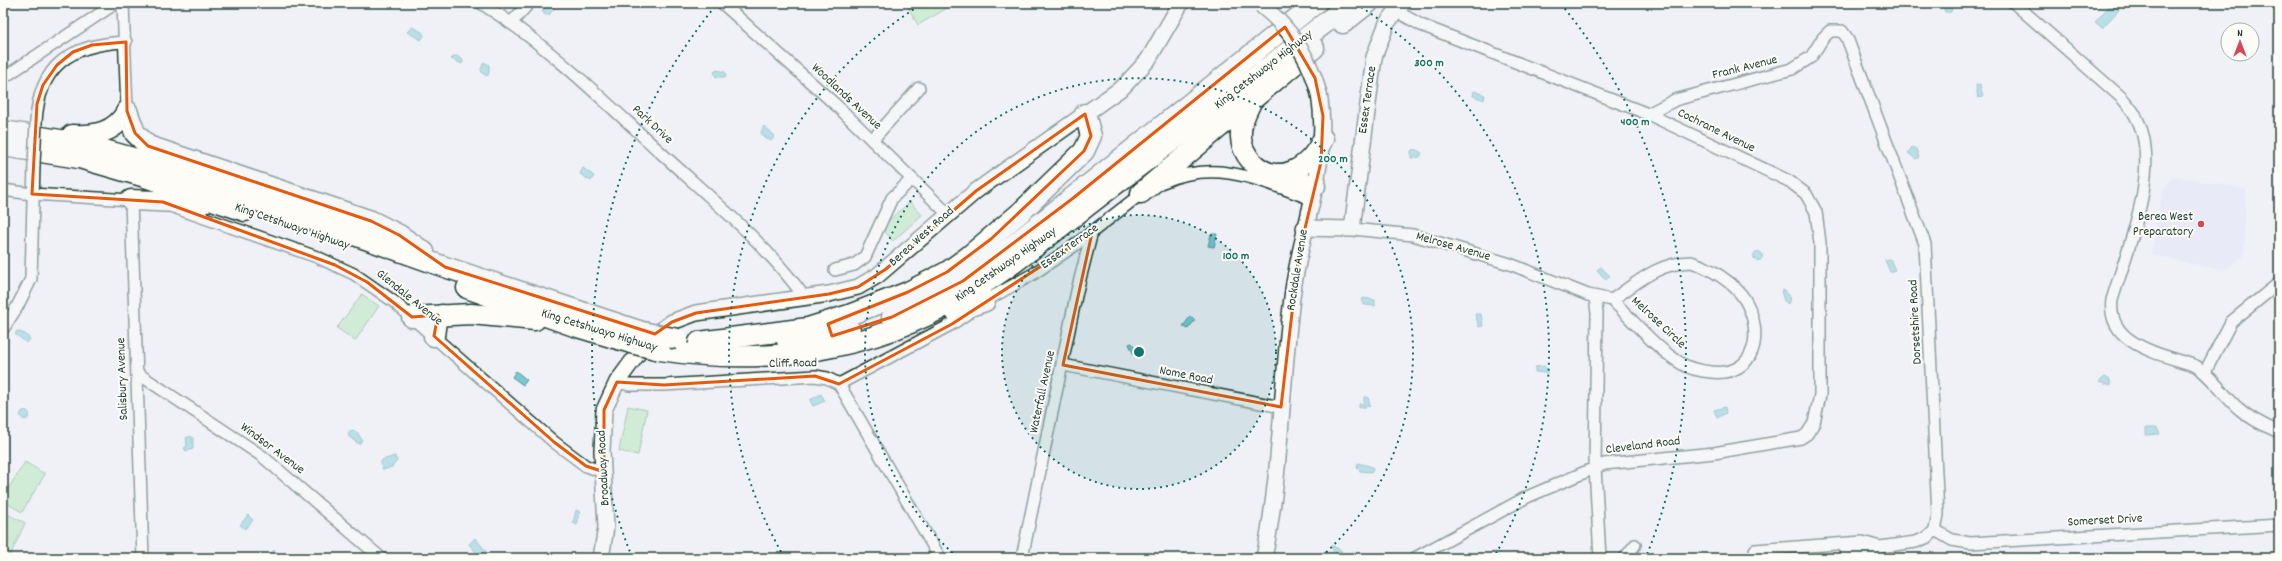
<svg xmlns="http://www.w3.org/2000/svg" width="2282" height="561" font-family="Dekko,sans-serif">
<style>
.built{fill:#dfe4f6}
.green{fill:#aae7ad;stroke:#649270}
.water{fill:#78c9d2;stroke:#549193}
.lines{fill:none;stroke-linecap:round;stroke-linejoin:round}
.street-casing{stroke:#1f3d34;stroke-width:14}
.secondary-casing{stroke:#1f3d34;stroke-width:18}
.highway-casing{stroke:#1f3d34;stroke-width:23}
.street{stroke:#fdfcf7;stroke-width:11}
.secondary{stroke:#fdfcf7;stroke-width:15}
.highway{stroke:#fdfcf7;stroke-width:20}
.street-bridge-casing{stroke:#1f3d34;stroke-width:14;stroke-linecap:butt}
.secondary-bridge-casing{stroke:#1f3d34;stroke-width:18;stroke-linecap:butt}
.highway-bridge-casing{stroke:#1f3d34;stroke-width:23;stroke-linecap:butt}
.street-bridge{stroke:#fdfcf7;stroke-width:11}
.secondary-bridge{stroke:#fdfcf7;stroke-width:15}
.highway-bridge{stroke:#fdfcf7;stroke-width:20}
.marked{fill:none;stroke:#e8590c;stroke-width:3;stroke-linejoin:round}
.ring{fill:none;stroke:#0f766e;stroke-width:2;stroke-dasharray:2 4}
.poi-dot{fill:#d1495b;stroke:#fdfcf7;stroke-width:1.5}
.labels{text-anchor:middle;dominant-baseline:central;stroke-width:4;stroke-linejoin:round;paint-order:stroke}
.street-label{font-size:13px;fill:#1f3d34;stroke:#fdfcf7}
.poi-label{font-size:13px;fill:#1f3d34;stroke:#fdfcf7;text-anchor:end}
.centre{fill:#0f766e;stroke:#fdfcf7;stroke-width:2}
.ring-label{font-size:12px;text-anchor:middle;font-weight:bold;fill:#0f766e;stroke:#fdfcf7;stroke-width:4;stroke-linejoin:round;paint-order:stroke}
</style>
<rect width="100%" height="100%" fill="#eff1f7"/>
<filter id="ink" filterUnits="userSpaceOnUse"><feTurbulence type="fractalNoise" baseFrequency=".025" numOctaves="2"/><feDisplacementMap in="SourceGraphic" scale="8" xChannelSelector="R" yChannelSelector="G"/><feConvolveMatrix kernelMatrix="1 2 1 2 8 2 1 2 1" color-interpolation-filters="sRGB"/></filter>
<g filter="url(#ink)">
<polygon class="built" points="2173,176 2246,189 2244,256 2223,270 2151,255 2162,194"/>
<g class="green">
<polygon points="916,3 956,3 918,25 908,7"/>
<polygon points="910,202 922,215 893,241 881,227"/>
<polygon points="362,294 379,306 355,341 337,328"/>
<polygon points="628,406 647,410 638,455 619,451"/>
<polygon points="25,462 45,474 22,512 3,501 3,497"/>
<polygon points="3,512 25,523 9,558 3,558"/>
</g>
<g class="water">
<polygon points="1942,3 1945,3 1952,9 1951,12 1945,12"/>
<polygon points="2112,3 2119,10 2102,28 2095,22"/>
<polygon points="548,4 551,4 554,8 549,15 545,15 542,11"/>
<polygon points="412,27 422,32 424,36 421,40 407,32"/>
<polygon points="454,56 457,56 463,60 462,64 451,59"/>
<polygon points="484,62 489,65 489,74 487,76 482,73 481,69"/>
<polygon points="717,70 725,72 726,77 716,77 714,72"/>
<polygon points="1980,84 1983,97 1978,98 1976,85"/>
<polygon points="1474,91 1485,95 1484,100 1473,96"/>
<polygon points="764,126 775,136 771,141 762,135 761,132"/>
<polygon points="1912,147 1916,149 1919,157 1916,159 1908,153"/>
<polygon points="1414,149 1422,153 1420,157 1411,158 1411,151"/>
<polygon points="583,168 594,176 591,181 580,174"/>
<polygon points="1211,234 1217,234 1214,247 1208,246"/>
<circle cx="1758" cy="256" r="4.5"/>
<polygon points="1890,259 1895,270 1890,272 1885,260"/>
<polygon points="1601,267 1610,276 1606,280 1597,270"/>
<polygon points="1784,290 1790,298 1788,304 1784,301 1781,291"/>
<polygon points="1363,298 1375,300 1375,306 1365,305 1362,303"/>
<polygon points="1475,314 1481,314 1483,326 1479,327"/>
<polygon points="1190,317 1195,320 1188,329 1183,326"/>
<polygon points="17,331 25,334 30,339 27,343 15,334"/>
<polygon points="1132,343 1138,353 1134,355 1129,344"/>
<polygon points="1544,366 1547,369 1547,373 1535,372 1535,367"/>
<polygon points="516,371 527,380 523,385 512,377"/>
<polygon points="2105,377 2110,380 2111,386 2099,382"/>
<polygon points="821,394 825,401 813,406 810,400"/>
<polygon points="1364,397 1368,397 1370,406 1359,408 1359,404 1364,404"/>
<polygon points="1725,407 1726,413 1717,418 1714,410"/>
<circle cx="25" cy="415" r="4.5"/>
<polygon points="2146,428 2157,428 2160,434 2146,435"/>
<polygon points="351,430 357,432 362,440 359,444 349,437 348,433"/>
<polygon points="191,436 193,438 193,449 186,451 184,448 187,446 186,438"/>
<polygon points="395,456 397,461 392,467 383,470 380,463 382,460"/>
<polygon points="1358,463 1373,467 1372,472 1360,471 1357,468"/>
<polygon points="576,510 580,512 577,525 573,523"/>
<polygon points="248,515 253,520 245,529 240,525"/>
<polygon points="475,538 486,551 480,557 469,544"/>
<polygon points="1331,545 1341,550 1342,555 1338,556 1332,549"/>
<polygon points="274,550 280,555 278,558 266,558"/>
</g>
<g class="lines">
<defs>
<g id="street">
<polyline points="123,3 127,111"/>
<path d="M481 3C548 45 602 99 660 152 710 198 765 242 805 298"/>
<polyline points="722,3 836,105 948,214"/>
<path d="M2014 3 2122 98C2126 103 2132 109 2135 115 2164 164 2127 250 2112 300 2106 346 2163 354 2196 366 2213 377 2223 395 2238 408 2250 419 2265 426 2279 432"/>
<polyline points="1396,11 1421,25 1648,114 1789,181 1806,194 1816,212 1820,243 1820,395 1814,423 1807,434 1801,438 1714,453 1604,464 1527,497 1415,558"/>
<polyline points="512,22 529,3"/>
<polyline points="3,78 116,3"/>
<polyline points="1648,114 1675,100 1792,69 1811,57 1823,38 1830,31 1842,31 1847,38 1925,244 1938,515 1935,530 1928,537 1916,542 1880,547 1872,551 1849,554 1842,545"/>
<path d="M36 122C39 65 71 44 126 42"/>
<polyline points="872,140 919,88"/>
<path d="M1163 182C1217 158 1261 181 1312 199"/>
<polyline points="3,190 32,194 131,200 143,558"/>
<polyline points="173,207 317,257 354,274 393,301 554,442 586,466 604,472"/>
<polyline points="1352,229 1413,235 1510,264 1588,295 1612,300"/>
<path d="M1691 262C1709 267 1735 283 1745 300 1764 332 1757 377 1711 372 1701 371 1690 369 1682 364 1655 348 1634 321 1612 300 1639 281 1658 263 1691 262Z"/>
<polyline points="835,270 854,265 865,257 892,198 912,179"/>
<polyline points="1595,297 1597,313 1595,467 1600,558"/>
<polyline points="3,329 17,307 31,279 34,164"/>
<polyline points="1063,365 1281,407"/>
<polyline points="2205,372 2231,322 2279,283"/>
<polyline points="137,373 262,456 381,558"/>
<polyline points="617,382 629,385 664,385 815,376 827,378 839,384 940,558"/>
<polyline points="839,384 952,324 985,301 1033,274 1074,246 1146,190"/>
<polyline points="1935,530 1952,540 1970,543 2279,525"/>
<polyline points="1755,550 1862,542 1880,547"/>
<polyline points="1022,558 1077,291 1092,232"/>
<polyline points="1625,558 1635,545"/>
</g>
<g id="secondary">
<polyline points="1304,228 1352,229 1374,57 1387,23 1403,3"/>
<polyline points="601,558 606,527 602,451 604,410 617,382 648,340 672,322 696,313 829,294 858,287 877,276 976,191 1123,87 1148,60 1181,3"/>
<path d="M1264 558C1282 470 1281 380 1293 290 1302 225 1331 161 1319 94"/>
</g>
<g id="highway">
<polyline points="1343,23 1368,3"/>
<path d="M1251 102C1246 113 1240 123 1241 137 1241 146 1246 155 1252 162 1279 189 1310 167 1323 139"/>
<polyline points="127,111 135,133 148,146 371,221 399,235 424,252"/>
<polyline points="3,131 79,143 147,162 445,267 642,332"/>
<path d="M72 135C95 136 115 133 127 111"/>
<polyline points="3,146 79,158 145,177 245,211"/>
<polyline points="1279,174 1315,186"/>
<polyline points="1141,193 1314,48"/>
<polyline points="131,200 203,203"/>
<polyline points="467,288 574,326 631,343"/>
<polyline points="955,311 985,301"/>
<polyline points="412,317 471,314 535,320"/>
<polyline points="892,317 947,290 1013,245 1316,3"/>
<polyline points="434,336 436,321 442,315"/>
<polyline points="787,341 850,330"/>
<polyline points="699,342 808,328 849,315 908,292 947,272 969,256 1021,212 1084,151 1091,136 1085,114"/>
<path d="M660 350C765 366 870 352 962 297 1014 267 1060 226 1108 190 1190 128 1270 65 1351 3"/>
</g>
</defs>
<use href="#street" class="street-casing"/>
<use href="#secondary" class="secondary-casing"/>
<use href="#highway" class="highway-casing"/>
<use href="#street" class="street"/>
<use href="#secondary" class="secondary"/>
<use href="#highway" class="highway"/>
<defs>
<polyline id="street-bridge" points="34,164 36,122"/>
<path id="secondary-bridge" d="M1261 5C1290 28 1310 58 1319 94"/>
<g id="highway-bridge">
<polyline points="642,332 678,339"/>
<polyline points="631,343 660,350"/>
</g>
</defs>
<use href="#street-bridge" class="street-bridge-casing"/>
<use href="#secondary-bridge" class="secondary-bridge-casing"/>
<use href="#highway-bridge" class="highway-bridge-casing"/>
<use href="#street-bridge" class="street-bridge"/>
<use href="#secondary-bridge" class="secondary-bridge"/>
<use href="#highway-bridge" class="highway-bridge"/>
</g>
</g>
<path d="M0 0H2282V561H0ZM1285 27 1315 78 1323 116 1321 162 1299 253 1281 407 1063 365 1092 233 952 324 839 384 815 376 664 385 617 382 604 410V472L586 466 554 442 434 336 438 315 412 317 367 282 335 265 163 202 32 194 37 104 43 85 57 65 73 52 92 45 126 42 127 111 135 133 148 146 371 221 399 235 445 267 655 334 672 322 696 313 829 294 858 287 886 269 976 191 1085 114 1091 136 1084 151 991 239 947 272 908 292 828 324 832 336 892 317 963 281 1072 199Z" fill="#eff1f7" fill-opacity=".55" fill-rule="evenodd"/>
<path class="marked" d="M1285 27 1315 78 1323 116 1321 162 1299 253 1281 407 1063 365 1092 233 952 324 839 384 815 376 664 385 617 382 604 410V472L586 466 554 442 434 336 438 315 412 317 367 282 335 265 163 202 32 194 37 104 43 85 57 65 73 52 92 45 126 42 127 111 135 133 148 146 371 221 399 235 445 267 655 334 672 322 696 313 829 294 858 287 886 269 976 191 1085 114 1091 136 1084 151 991 239 947 272 908 292 828 324 832 336 892 317 963 281 1072 199Z"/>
<circle cx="1139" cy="352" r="137" fill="#0f766e" fill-opacity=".12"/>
<g class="ring">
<circle cx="1139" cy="352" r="137"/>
<path d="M957 557A274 274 0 1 1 1321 557"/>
<path d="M784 557A410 410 0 0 1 922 4M1356 4A410 410 0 0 1 1494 557"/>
<path d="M632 557A547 547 0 0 1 717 4M1561 4A547 547 0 0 1 1646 557"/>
</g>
<circle class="poi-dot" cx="2201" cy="224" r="4"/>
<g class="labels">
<g class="street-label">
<text transform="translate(1745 68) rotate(-14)">Frank Avenue</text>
<text transform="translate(1264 70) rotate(-38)">King Cetshwayo Highway</text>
<text transform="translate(846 97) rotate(43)">Woodlands Avenue</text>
<text transform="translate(1368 100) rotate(-82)">Essex Terrace</text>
<text transform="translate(652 125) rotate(43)">Park Drive</text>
<text transform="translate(1716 131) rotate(26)">Cochrane Avenue</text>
<text transform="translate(292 227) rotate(19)">King Cetshwayo Highway</text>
<text transform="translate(922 237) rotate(-42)">Berea West Road</text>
<text transform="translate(1070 247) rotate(-36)">Essex Terrace</text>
<text transform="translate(1453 247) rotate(16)">Melrose Avenue</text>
<text transform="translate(1006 265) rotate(-35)">King Cetshwayo Highway</text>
<text transform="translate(1298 270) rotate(-81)">Rockdale Avenue</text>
<text transform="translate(409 298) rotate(39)">Glendale Avenue</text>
<text transform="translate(1916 322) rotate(-93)">Dorsetshire Road</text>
<text transform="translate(1658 323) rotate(43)">Melrose Circle</text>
<text transform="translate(599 331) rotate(17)">King Cetshwayo Highway</text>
<text transform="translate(793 364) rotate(-1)">Cliff Road</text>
<text transform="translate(1186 376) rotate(11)">Nome Road</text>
<text transform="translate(123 379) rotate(-92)">Salisbury Avenue</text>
<text transform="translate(1043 392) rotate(-78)">Waterfall Avenue</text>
<text transform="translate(1643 446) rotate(-7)">Cleveland Road</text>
<text transform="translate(272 449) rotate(37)">Windsor Avenue</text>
<text transform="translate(604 468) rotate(-93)">Broadway Road</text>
<text transform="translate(2105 521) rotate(-3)">Somerset Drive</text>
</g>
<g class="poi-label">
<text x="2193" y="217">Berea West<tspan x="2193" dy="15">Preparatory</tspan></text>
</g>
</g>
<circle cx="1139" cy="352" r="6" class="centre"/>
<g class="ring-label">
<text x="1429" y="66">300 m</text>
<text x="1635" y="125">400 m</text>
<text x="1333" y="162">200 m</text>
<text x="1236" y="259">100 m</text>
</g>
<rect width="2282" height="561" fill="none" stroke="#fdfcf7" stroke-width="16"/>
<rect x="8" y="8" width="2266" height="545" fill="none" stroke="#1f3d34" stroke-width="1.5" filter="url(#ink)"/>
<g transform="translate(2240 42)"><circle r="19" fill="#fdfcf7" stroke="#a4b0a9"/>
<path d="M0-3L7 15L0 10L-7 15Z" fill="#d1495b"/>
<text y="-6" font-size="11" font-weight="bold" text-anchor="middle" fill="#1f3d34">N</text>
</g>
</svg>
